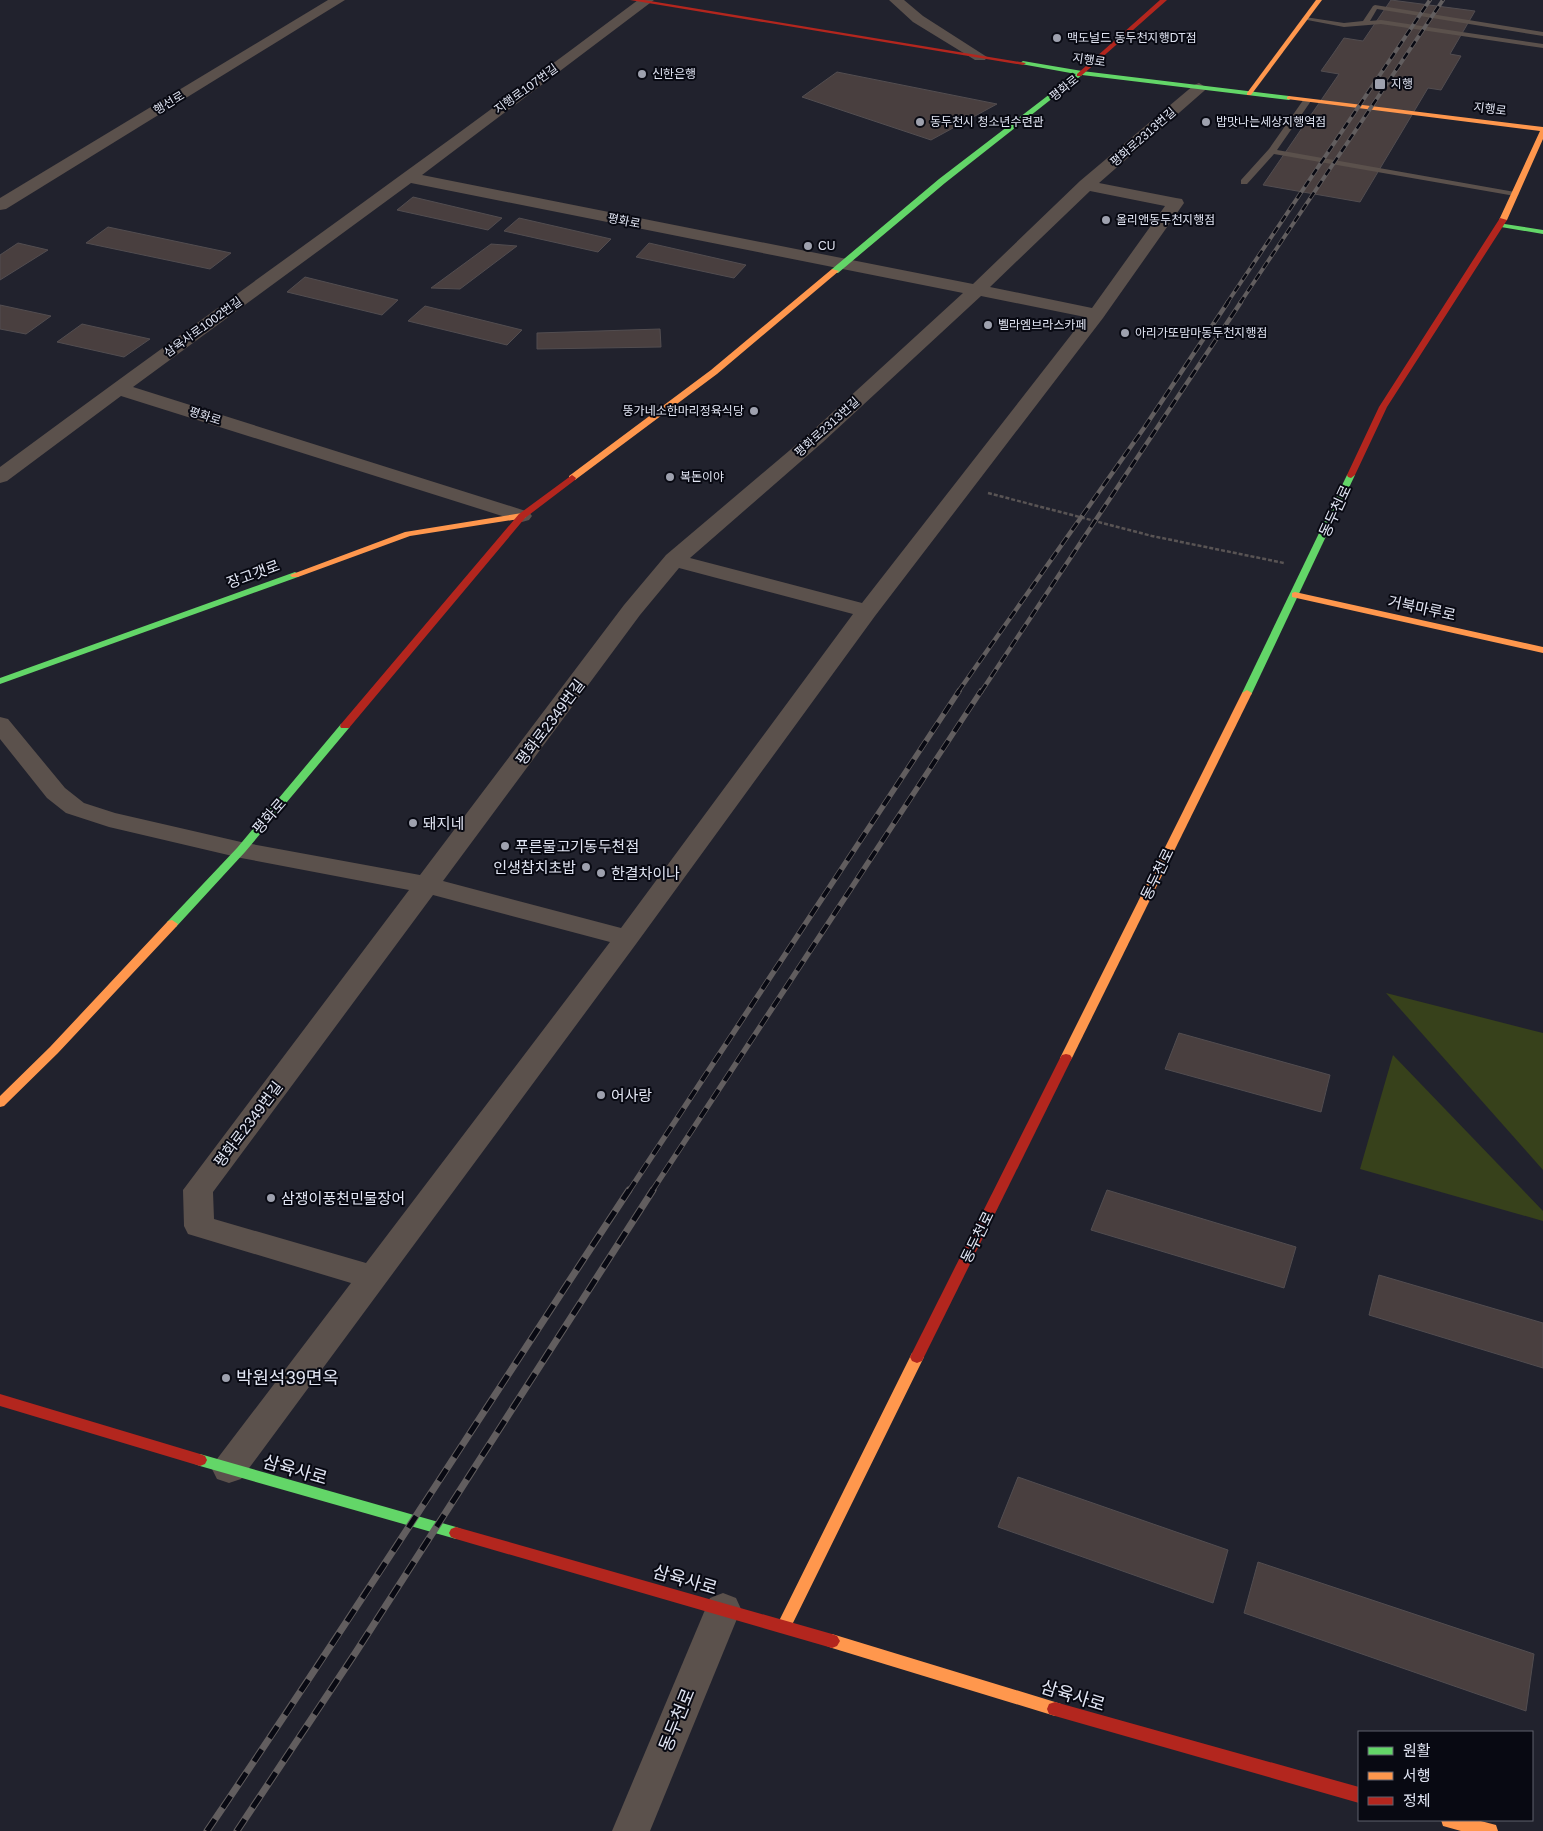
<svg xmlns="http://www.w3.org/2000/svg" width="1543" height="1831" font-family="Arial,'Noto Sans KR',sans-serif">
<style>
.green{fill:#37411b}
.building{fill:#493f3f;stroke:#524d50}
.lines{fill:none;stroke-linecap:round;stroke-linejoin:round}
.path{stroke:#595454;stroke-width:2.5;stroke-dasharray:4 2;stroke-linecap:butt}
.lane{fill:#5b514c;fill-rule:evenodd}
.street{fill:#5b514c;fill-rule:evenodd}
.fast{fill:#63d668;fill-rule:evenodd}
.slow{fill:#ff974d;fill-rule:evenodd}
.jam{fill:#b3261e;fill-rule:evenodd}
.rail-far3-casing{stroke:#625e5f;stroke-width:4}
.rail-far2-casing{stroke:#625e5f;stroke-width:4.5}
.rail-far1-casing{stroke:#625e5f;stroke-width:5.5}
.rail-casing{stroke:#625e5f;stroke-width:7}
.rail-far3{stroke:#080912;stroke-width:2.5;stroke-dasharray:7;stroke-linecap:butt}
.rail-far2{stroke:#080912;stroke-width:3;stroke-dasharray:9;stroke-linecap:butt}
.rail-far1{stroke:#080912;stroke-width:4;stroke-dasharray:11;stroke-linecap:butt}
.rail{stroke:#080912;stroke-width:5;stroke-dasharray:14;stroke-linecap:butt}
.poi-dot{fill:#9ea1ae;stroke:#080912;stroke-width:2}
.labels{text-anchor:middle;dominant-baseline:central;stroke-width:4;stroke-linejoin:round;paint-order:stroke}
.far-poi-label{font-size:12px;fill:#e1e5f3;stroke:#080912;text-anchor:start}
.far-street-label{font-size:12px;fill:#e1e5f3;stroke:#080912}
.street-label{font-size:15px;fill:#e1e5f3;stroke:#080912}
.poi-label{font-size:15px;fill:#e1e5f3;stroke:#080912;text-anchor:start}
.near-poi-label{font-size:18px;fill:#e1e5f3;stroke:#080912;text-anchor:start}
.near-street-label{font-size:18px;fill:#e1e5f3;stroke:#080912}
</style>
<rect width="100%" height="100%" fill="#21222d"/>
<g class="green">
<polygon points="1386,993 1543,1033 1543,1170"/>
<polygon points="1393,1055 1543,1211 1543,1221 1360,1169"/>
</g>
<g class="building">
<polygon points="1391,0 1475,11 1450,54 1461,56 1441,90 1428,88 1360,202 1263,185 1339,74 1321,71 1333,54 1344,38 1363,41"/>
<polygon points="837,72 997,104 931,140 802,97"/>
<polygon points="413,197 502,218 488,230 397,210"/>
<polygon points="519,218 611,239 598,252 504,231"/>
<polygon points="108,227 231,253 210,269 86,243"/>
<polygon points="18,243 48,250 0,280 0,255"/>
<polygon points="649,243 746,265 734,278 636,257"/>
<polygon points="491,244 517,246 460,289 431,288"/>
<polygon points="305,277 398,300 382,315 287,292"/>
<polygon points="0,305 51,316 26,334 0,329"/>
<polygon points="425,306 522,330 507,345 408,321"/>
<polygon points="82,324 150,339 124,357 57,342"/>
<polygon points="660,329 661,347 537,349 537,333"/>
<polygon points="1179,1033 1330,1075 1321,1112 1165,1069"/>
<polygon points="1107,1190 1296,1247 1284,1288 1091,1230"/>
<polygon points="1379,1275 1543,1323 1543,1368 1369,1315"/>
<polygon points="1018,1477 1228,1550 1213,1603 998,1527"/>
<polygon points="1258,1562 1534,1654 1526,1711 1244,1613"/>
</g>
<g class="lines">
<polyline class="path" points="988,493 1152,536 1284,563"/>
<g class="lane">
<polygon points="1375,5 1543,32 1543,36 1377,9 1370,21 1381,20 1543,44 1543,48 1381,24 1344,27 1302,19 1305,17 1344,23 1363,21 1373,6"/>
<polygon points="1304,99 1311,101 1277,150 1515,192 1519,194 1515,196 1274,154 1247,184 1241,184 1241,180 1269,149"/>
</g>
<g class="street">
<polygon points="328,0 345,0 6,209 0,210 0,198"/>
<path d="M638 0H654L422 175 973 284 1080 181 1194 85 1199 83 1207 88 1204 91 1099 183 1176 198 1182 199 1184 203 1103 318 875 616 636 944 241 1479 229 1483 217 1479 212 1469 217 1459 351 1283 188 1234 184 1226 183 1190 409 890 241 858 109 827 66 813 47 798 0 739V717L8 719 65 788 84 803 115 813 241 842 420 875 624 605 666 555 809 434 963 293 411 183 133 387 529 512 532 516 529 520 522 522 515 520 121 396 7 481 0 483V467C212 310 427 159 638 0ZM1090 191 1165 206 1092 308 990 287ZM981 296 1085 317 862 603 690 558 823 442ZM679 568 853 614 621 928 443 881 640 615ZM433 895 610 942 366 1263 214 1219 213 1192Z"/>
<polygon points="889,0 904,0 923,16 987,57 985,60 975,60 913,22"/>
<polygon points="723,1593 736,1598 741,1609 650,1831 612,1831 710,1598"/>
</g>
<g class="fast">
<polygon points="1023,61 1082,71 1289,96 1292,98 1289,100 1082,75 945,183 838,273 832,273 832,269 939,179 1076,74 1021,64 1020,63"/>
<polygon points="1498,223 1543,230 1543,234 1501,227 1498,227"/>
<polygon points="1351,472 1355,475 1252,693 1251,695 1243,695 1242,693 1347,475"/>
<polygon points="295,572 300,575 298,577 0,684 0,678"/>
<polygon points="345,723 349,724 350,726 349,728 245,852 176,927 168,927 166,924 168,921 237,848 341,724"/>
<polygon points="200,1454 456,1527 461,1529 463,1533 461,1537 456,1539 200,1466 195,1464 193,1460 195,1456"/>
</g>
<g class="slow">
<polygon points="1316,0 1322,0 1251,95 1247,95 1247,93"/>
<polygon points="1289,96 1543,127 1543,139 1507,220 1503,222 1499,220 1540,131 1287,99 1287,97"/>
<polygon points="832,269 839,271 717,374 575,480 569,480 569,476 711,370"/>
<polygon points="522,513 526,516 525,518 410,536 298,577 292,577 290,575 405,532"/>
<polygon points="1295,592 1543,647 1543,653 1292,597 1292,593"/>
<polygon points="1247,690 1252,693 1072,1058 1070,1061 1062,1061 1060,1058 1242,693"/>
<polygon points="172,920 178,924 176,927 58,1053 4,1106 0,1107 0,1096 50,1047 168,921"/>
<polygon points="917,1351 922,1353 924,1357 789,1631 784,1633 779,1631 776,1626 779,1621 910,1357 912,1353"/>
<polygon points="832,1634 1055,1702 1061,1704 1063,1709 1061,1714 1055,1716 832,1648 827,1646 824,1641 827,1636"/>
<polygon points="1441,1820 1477,1820 1496,1825 1498,1831 1461,1831 1443,1826"/>
</g>
<g class="jam">
<polygon points="630,0 644,0 1026,63 1023,65"/>
<polygon points="1160,0 1167,0 1081,76 1077,76 1077,74"/>
<polygon points="1500,218 1507,220 1387,407 1355,475 1351,478 1348,477 1347,475 1379,407"/>
<polygon points="572,475 576,478 575,480 525,518 349,728 341,728 340,726 341,724 519,514"/>
<polygon points="1066,1054 1070,1055 1072,1058 924,1357 922,1361 917,1363 912,1361 910,1357 1060,1058 1062,1055"/>
<polygon points="0,1394 200,1454 205,1456 207,1460 205,1464 200,1466 0,1406"/>
<polygon points="456,1527 832,1634 837,1636 840,1641 837,1646 832,1648 456,1539 451,1537 449,1533 451,1529"/>
<polygon points="1055,1702 1359,1787 1359,1803 1055,1716 1049,1714 1047,1709 1049,1704"/>
</g>
<defs>
<g id="rail-far3">
<polyline points="1227,303 1430,0"/>
<polyline points="1240,303 1443,0"/>
</g>
<g id="rail-far2">
<polyline points="958,692 1144,428 1228,302"/>
<polyline points="981,692 1241,302"/>
</g>
<g id="rail-far1">
<polyline points="629,1191 959,691"/>
<polyline points="652,1191 981,691"/>
</g>
<g id="rail">
<path d="M207 1831C351 1619 488 1404 629 1190"/>
<polyline points="237,1831 356,1652 653,1190"/>
</g>
</defs>
<use href="#rail-far3" class="rail-far3-casing"/>
<use href="#rail-far2" class="rail-far2-casing"/>
<use href="#rail-far1" class="rail-far1-casing"/>
<use href="#rail" class="rail-casing"/>
<use href="#rail-far3" class="rail-far3"/>
<use href="#rail-far2" class="rail-far2"/>
<use href="#rail-far1" class="rail-far1"/>
<use href="#rail" class="rail"/>
</g>
<g class="poi-dot">
<circle cx="1057" cy="38" r="5"/>
<circle cx="642" cy="74" r="5"/>
<rect x="1374" y="78" width="12" height="12" rx="2.5"/>
<circle cx="920" cy="122" r="5"/>
<circle cx="1206" cy="122" r="5"/>
<circle cx="1106" cy="220" r="5"/>
<circle cx="808" cy="246" r="5"/>
<circle cx="988" cy="325" r="5"/>
<circle cx="1125" cy="333" r="5"/>
<circle cx="754" cy="411" r="5"/>
<circle cx="670" cy="477" r="5"/>
<circle cx="413" cy="823" r="5"/>
<circle cx="505" cy="846" r="5"/>
<circle cx="586" cy="867" r="5"/>
<circle cx="601" cy="873" r="5"/>
<circle cx="601" cy="1095" r="5"/>
<circle cx="271" cy="1198" r="5"/>
<circle cx="226" cy="1378" r="5"/>
</g>
<g class="labels">
<g class="far-poi-label">
<text x="1067" y="38">맥도널드 동두천지행DT점</text>
<text x="652" y="74">신한은행</text>
<text x="1391" y="84">지행</text>
<text x="930" y="122">동두천시 청소년수련관</text>
<text x="1216" y="122">밥맛나는세상지행역점</text>
<text x="1116" y="220">올리앤동두천지행점</text>
<text x="818" y="246">CU</text>
<text x="998" y="325">벨라엠브라스카페</text>
<text x="1135" y="333">아리가또맘마동두천지행점</text>
<text x="744" y="411" text-anchor="end">뚱가네소한마리정육식당</text>
<text x="680" y="477">복돈이야</text>
</g>
<g class="far-street-label">
<text transform="translate(1089 60) rotate(8)">지행로</text>
<text transform="translate(1064 88) rotate(-39)">평화로</text>
<text transform="translate(526 89) rotate(-36)">지행로107번길</text>
<text transform="translate(169 103) rotate(-31)">행선로</text>
<text transform="translate(1490 109) rotate(7)">지행로</text>
<text transform="translate(1143 137) rotate(-41)">평화로2313번길</text>
<text transform="translate(624 221) rotate(11)">평화로</text>
<text transform="translate(203 327) rotate(-36)">삼육사로1002번길</text>
<text transform="translate(205 416) rotate(18)">평화로</text>
<text transform="translate(827 427) rotate(-42)">평화로2313번길</text>
</g>
<g class="street-label">
<text transform="translate(1335 511) rotate(-65)">동두천로</text>
<text transform="translate(253 574) rotate(-20)">장고갯로</text>
<text transform="translate(1422 608) rotate(12)">거북마루로</text>
<text transform="translate(550 722) rotate(-53)">평화로2349번길</text>
<text transform="translate(269 816) rotate(-49)">평화로</text>
<text transform="translate(1157 874) rotate(-64)">동두천로</text>
<text transform="translate(248 1124) rotate(-53)">평화로2349번길</text>
<text transform="translate(977 1237) rotate(-64)">동두천로</text>
</g>
<g class="poi-label">
<text x="423" y="823">돼지네</text>
<text x="515" y="846">푸른물고기동두천점</text>
<text x="576" y="867" text-anchor="end">인생참치초밥</text>
<text x="611" y="873">한결차이나</text>
<text x="611" y="1095">어사랑</text>
<text x="281" y="1198">삼쟁이풍천민물장어</text>
</g>
<g class="near-poi-label">
<text x="236" y="1378">박원석39면옥</text>
</g>
<g class="near-street-label">
<text transform="translate(295 1470) rotate(16)">삼육사로</text>
<text transform="translate(685 1580) rotate(16)">삼육사로</text>
<text transform="translate(1073 1696) rotate(17)">삼육사로</text>
<text transform="translate(677 1720) rotate(-68)">동두천로</text>
</g>
</g>
<rect x="1358" y="1731" width="175" height="90" fill="#080912" stroke="#5f616c"/>
<rect x="1368" y="1747" width="25" height="8" fill="#63d668" stroke="#5f616c"/>
<text x="1403" y="1756" font-size="15" fill="#e1e5f3">원활</text>
<rect x="1368" y="1772" width="25" height="8" fill="#ff974d" stroke="#5f616c"/>
<text x="1403" y="1781" font-size="15" fill="#e1e5f3">서행</text>
<rect x="1368" y="1797" width="25" height="8" fill="#b3261e" stroke="#5f616c"/>
<text x="1403" y="1806" font-size="15" fill="#e1e5f3">정체</text>
</svg>
